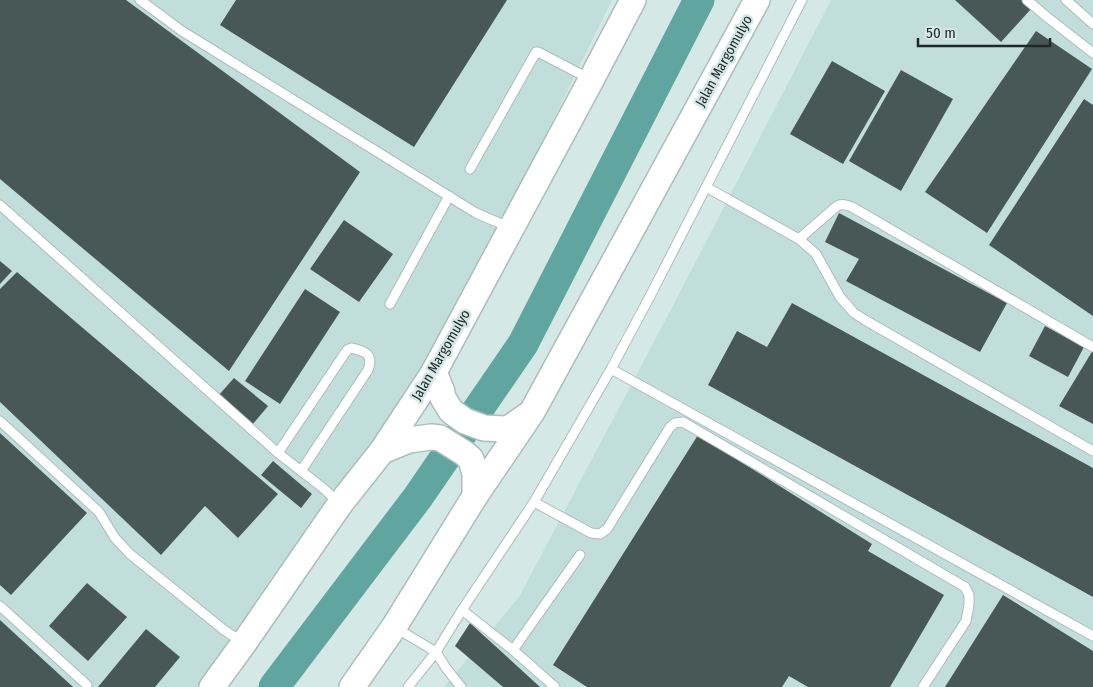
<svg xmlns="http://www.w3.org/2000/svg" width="1093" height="687" font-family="'Fira Sans Condensed',sans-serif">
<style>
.built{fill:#c1dedb}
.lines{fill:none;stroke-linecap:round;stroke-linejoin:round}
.river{stroke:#60a59f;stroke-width:31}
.building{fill:#475856}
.service-casing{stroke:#abbebc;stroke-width:11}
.secondary-casing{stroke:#abbebc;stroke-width:28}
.service{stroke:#fff;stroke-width:9}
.secondary{stroke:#fff;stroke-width:25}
.labels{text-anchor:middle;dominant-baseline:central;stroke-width:5;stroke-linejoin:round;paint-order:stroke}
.street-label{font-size:14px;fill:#212827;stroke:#d4e8e6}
</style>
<rect width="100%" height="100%" fill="#d4e8e6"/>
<g class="built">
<polygon points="0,0 612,0 453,323 337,506 198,687 0,687"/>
<polygon points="831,0 1093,0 1093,687 444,687 519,597 666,319"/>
</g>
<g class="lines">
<polyline class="river" points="274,687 418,497 523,344 699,0"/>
</g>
<g class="building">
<polygon points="0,0 126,0 360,172 229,371 0,179"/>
<polygon points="236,0 507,0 414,147 220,25"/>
<polygon points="955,0 1022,0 1031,9 1001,42"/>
<polygon points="1036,31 1092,69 987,233 925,192"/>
<polygon points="832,61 885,91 843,164 790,134"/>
<polygon points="901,70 953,99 901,191 849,161"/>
<polygon points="1084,99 1093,105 1093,316 989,245"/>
<polygon points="839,213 1007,303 980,352 846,281 859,259 825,242"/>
<polygon points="344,220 393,254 359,302 310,269"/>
<polygon points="0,261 12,271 0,284"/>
<polygon points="17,272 278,494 238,538 205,506 161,555 0,402 0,289"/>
<polygon points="305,289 340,312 280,404 245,381"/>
<polygon points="792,303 1093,468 1093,597 708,385 737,331 767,347"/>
<polygon points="1045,326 1084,347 1068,377 1029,356"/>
<polygon points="1093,350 1093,424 1059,406"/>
<polygon points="234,378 268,406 252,425 218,396"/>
<polygon points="0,433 87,513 11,595 0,585"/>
<polygon points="698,435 872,544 868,551 944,595 890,687 808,687 789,676 782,687 587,687 553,665"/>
<polygon points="273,461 312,494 301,508 261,475"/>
<polygon points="87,583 127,617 88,661 49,626"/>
<polygon points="1003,595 1093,651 1093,687 945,687"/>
<polygon points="0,620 73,687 0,687"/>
<polygon points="470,623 540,687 503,687 455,646"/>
<polygon points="146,629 180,657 155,687 98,687"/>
</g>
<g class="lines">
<defs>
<g id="service">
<polyline points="140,0 182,31 476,213 511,228"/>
<polyline points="1027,0 1047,17 1093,53"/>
<polyline points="1066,0 1093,24"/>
<polyline points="470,169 536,52 538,52 590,79"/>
<polyline points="706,187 799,239 816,254 840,297 854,313 865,320 1093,451"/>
<polyline points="0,205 278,453 323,488 340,504"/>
<path d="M799 239 837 206C842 203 846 205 852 207L1093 347"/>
<polyline points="390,304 449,196"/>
<polyline points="611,369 1093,636"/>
<polyline points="0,421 99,512 115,538 130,554 224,630 242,642"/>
<path d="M278 453 347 350 351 348C365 351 374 354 368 370L301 471"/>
<polyline points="534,502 591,533 600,534 607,529 670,427 675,423 683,422 965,587 969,595 969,605 966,621 923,687"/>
<polyline points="0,606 87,685"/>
<polyline points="462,610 513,650 555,687"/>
<polyline points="396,628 436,652 446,668 461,687"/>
<polyline points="513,650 580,555"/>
<polyline points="408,687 436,652 462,610 534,502 611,369 648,300 802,0"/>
</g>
<g id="secondary">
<polyline points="434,372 442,392 443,398 451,411 465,421 484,428 505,429 511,427 528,415"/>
<polyline points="382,451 409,440 431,437 440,438 464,453 471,459 475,474 475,496"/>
<polyline points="212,687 244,643 340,504 382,451 434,372 591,80 633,0"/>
<polyline points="352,687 394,627 475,496 532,412 757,0"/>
</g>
</defs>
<use href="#service" class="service-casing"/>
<use href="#secondary" class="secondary-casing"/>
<use href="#service" class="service"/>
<use href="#secondary" class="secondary"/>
</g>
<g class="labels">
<g class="street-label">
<text transform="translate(724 61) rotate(-61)">Jalan Margomulyo</text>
<text transform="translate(441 355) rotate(-60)">Jalan Margomulyo</text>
</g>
</g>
<path d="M918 38v8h132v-8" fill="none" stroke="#212827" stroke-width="2.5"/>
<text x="926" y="38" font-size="15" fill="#212827" stroke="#d4e8e6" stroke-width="4" paint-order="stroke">50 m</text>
</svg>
